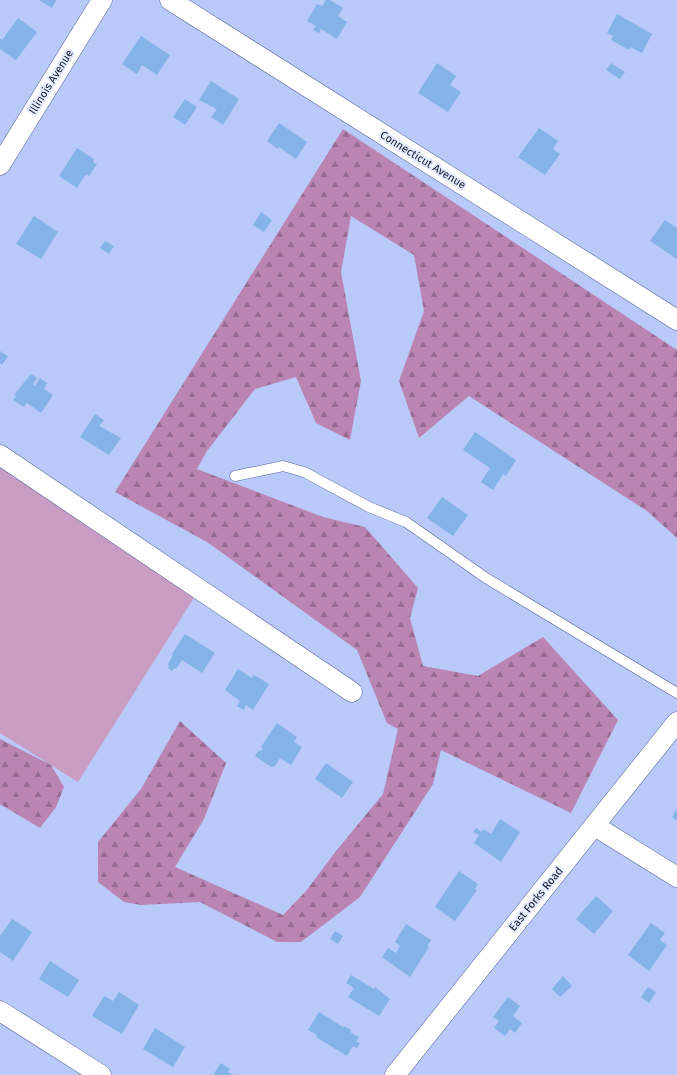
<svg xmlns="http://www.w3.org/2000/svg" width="677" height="1075" font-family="'Fira Sans',sans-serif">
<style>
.forest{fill:url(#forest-firs)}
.park{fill:#c99dc3}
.building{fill:#83b3e7}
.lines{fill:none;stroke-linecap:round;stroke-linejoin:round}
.service-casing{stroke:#54639a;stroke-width:11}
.minor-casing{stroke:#54639a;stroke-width:21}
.service{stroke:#fff;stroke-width:10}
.minor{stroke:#fff;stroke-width:20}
.labels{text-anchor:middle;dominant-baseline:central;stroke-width:4;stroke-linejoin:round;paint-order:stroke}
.street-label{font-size:11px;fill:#0f152a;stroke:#e5ebfe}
</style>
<defs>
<pattern id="forest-firs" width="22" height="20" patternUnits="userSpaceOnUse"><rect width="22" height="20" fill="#ba84b3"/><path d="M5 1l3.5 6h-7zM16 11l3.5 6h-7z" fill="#966b92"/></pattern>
</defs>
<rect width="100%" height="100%" fill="#b9c9fa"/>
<g class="forest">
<polygon points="343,129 677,350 677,538 647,511 469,396 419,438 399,381 424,311 414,255 351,216 341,272 361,381 350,440 316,423 296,377 255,389 207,451 197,469 323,517 365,527 418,588 410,618 423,666 478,676 543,637 618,720 571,813 441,750 433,784 360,897 301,942 277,942 200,902 141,905 124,902 98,882 98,842 141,789 180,721 226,763 204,819 175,867 283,915 306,891 336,851 383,794 398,729 387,723 357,650 207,542 115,492"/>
<polygon points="0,739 51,765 64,787 56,807 40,828 0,804"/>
</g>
<polygon class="park" points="0,463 195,596 78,782 0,733"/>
<g class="building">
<polygon points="39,0 56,0 52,8"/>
<polygon points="326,0 330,0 343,8 338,16 347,22 337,39 321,29 319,33 313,30 316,26 307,21 317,4 322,6"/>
<polygon points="617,14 652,34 642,53 630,47 629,50 611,40 613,36 607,33"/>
<polygon points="18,18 37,32 16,60 0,49 0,38 2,40"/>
<polygon points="141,36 170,55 157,75 142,65 137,74 122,64"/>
<polygon points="437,63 456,76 450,85 461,92 448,112 418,93"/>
<polygon points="611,63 625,72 620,79 606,70"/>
<polygon points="211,81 239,99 223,125 211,117 217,109 199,100"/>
<polygon points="185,99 197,107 185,125 173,117"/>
<polygon points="279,123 307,142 296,159 279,147 278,149 267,141"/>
<polygon points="539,128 558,141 553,149 560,154 545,175 518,157"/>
<polygon points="77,148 94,159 93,162 97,164 89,176 86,174 77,188 59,176"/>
<polygon points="261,212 272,220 264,232 253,225"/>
<polygon points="34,216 58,232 41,259 16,244"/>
<polygon points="665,220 677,228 677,259 650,241"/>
<polygon points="105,241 114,246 109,254 100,248"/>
<polygon points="0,351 8,356 2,365 0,363"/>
<polygon points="31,374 37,378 33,384 35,386 40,378 47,383 44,389 53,395 41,413 27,403 24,407 13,400 16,396 14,395"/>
<polygon points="95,414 104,420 99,426 121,438 109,455 80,437"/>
<polygon points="475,432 516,460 506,476 503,474 493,490 481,482 490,468 463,450"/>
<polygon points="442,497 468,515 453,536 427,518"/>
<polygon points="185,634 215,653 202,673 182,660 176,669 174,668 172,671 168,668 169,666 168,664 173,655 172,654"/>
<polygon points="238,669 252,678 254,675 269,684 253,710 246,705 244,710 237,706 240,701 225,690"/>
<polygon points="277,723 297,737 294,742 302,747 291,765 280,758 275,766 271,767 255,756 259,750 262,751 263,748 261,747"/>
<polygon points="326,763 353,782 342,798 315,779"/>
<polygon points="677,809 677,821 672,817"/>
<polygon points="500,819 520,832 501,862 474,843 479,835 473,832 476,828 482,832 483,829 491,834"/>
<polygon points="459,871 478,884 475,889 477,890 455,921 435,907"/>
<polygon points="596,896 613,911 594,934 576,919"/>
<polygon points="12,919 32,932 13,961 0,952 0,936"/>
<polygon points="651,923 665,933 660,940 667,945 649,971 628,955"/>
<polygon points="406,924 431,940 427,946 429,947 410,977 382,957 388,948 396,953 400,946 395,942"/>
<polygon points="335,931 343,936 338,944 330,939"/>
<polygon points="50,961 79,980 68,997 39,979"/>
<polygon points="351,975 374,989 375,987 390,999 379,1016 348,997 354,988 346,983"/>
<polygon points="563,976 572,986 560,997 552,989"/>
<polygon points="648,987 656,992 649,1003 641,997"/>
<polygon points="119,992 139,1005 122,1034 92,1016 104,996 113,1001"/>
<polygon points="508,997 520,1006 513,1016 522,1023 515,1033 510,1029 505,1036 494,1028 499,1021 493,1017"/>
<polygon points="319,1012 343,1027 344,1026 351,1030 350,1032 359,1037 356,1042 360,1043 357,1048 353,1046 347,1056 316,1037 317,1035 308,1030"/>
<polygon points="155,1028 185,1047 173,1067 143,1049"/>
<polygon points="221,1063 230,1069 228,1072 234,1075 213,1075"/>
</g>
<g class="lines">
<defs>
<polyline id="service" points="235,476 283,466 304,472 369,507 406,522 486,578 677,693"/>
<g id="minor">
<polyline points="170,0 677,320"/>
<polyline points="0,165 102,0"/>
<polyline points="0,455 352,692"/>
<polyline points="595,826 677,877"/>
<polyline points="0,1011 101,1075"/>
<polyline points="395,1075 677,722"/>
</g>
</defs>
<use href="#service" class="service-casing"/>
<use href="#minor" class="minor-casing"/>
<use href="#service" class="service"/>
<use href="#minor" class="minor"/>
</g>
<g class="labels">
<g class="street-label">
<text transform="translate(51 82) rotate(-58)">Illinois Avenue</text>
<text transform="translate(423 160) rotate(32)">Connecticut Avenue</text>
<text transform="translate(536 899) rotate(-51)">East Forks Road</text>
</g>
</g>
</svg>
